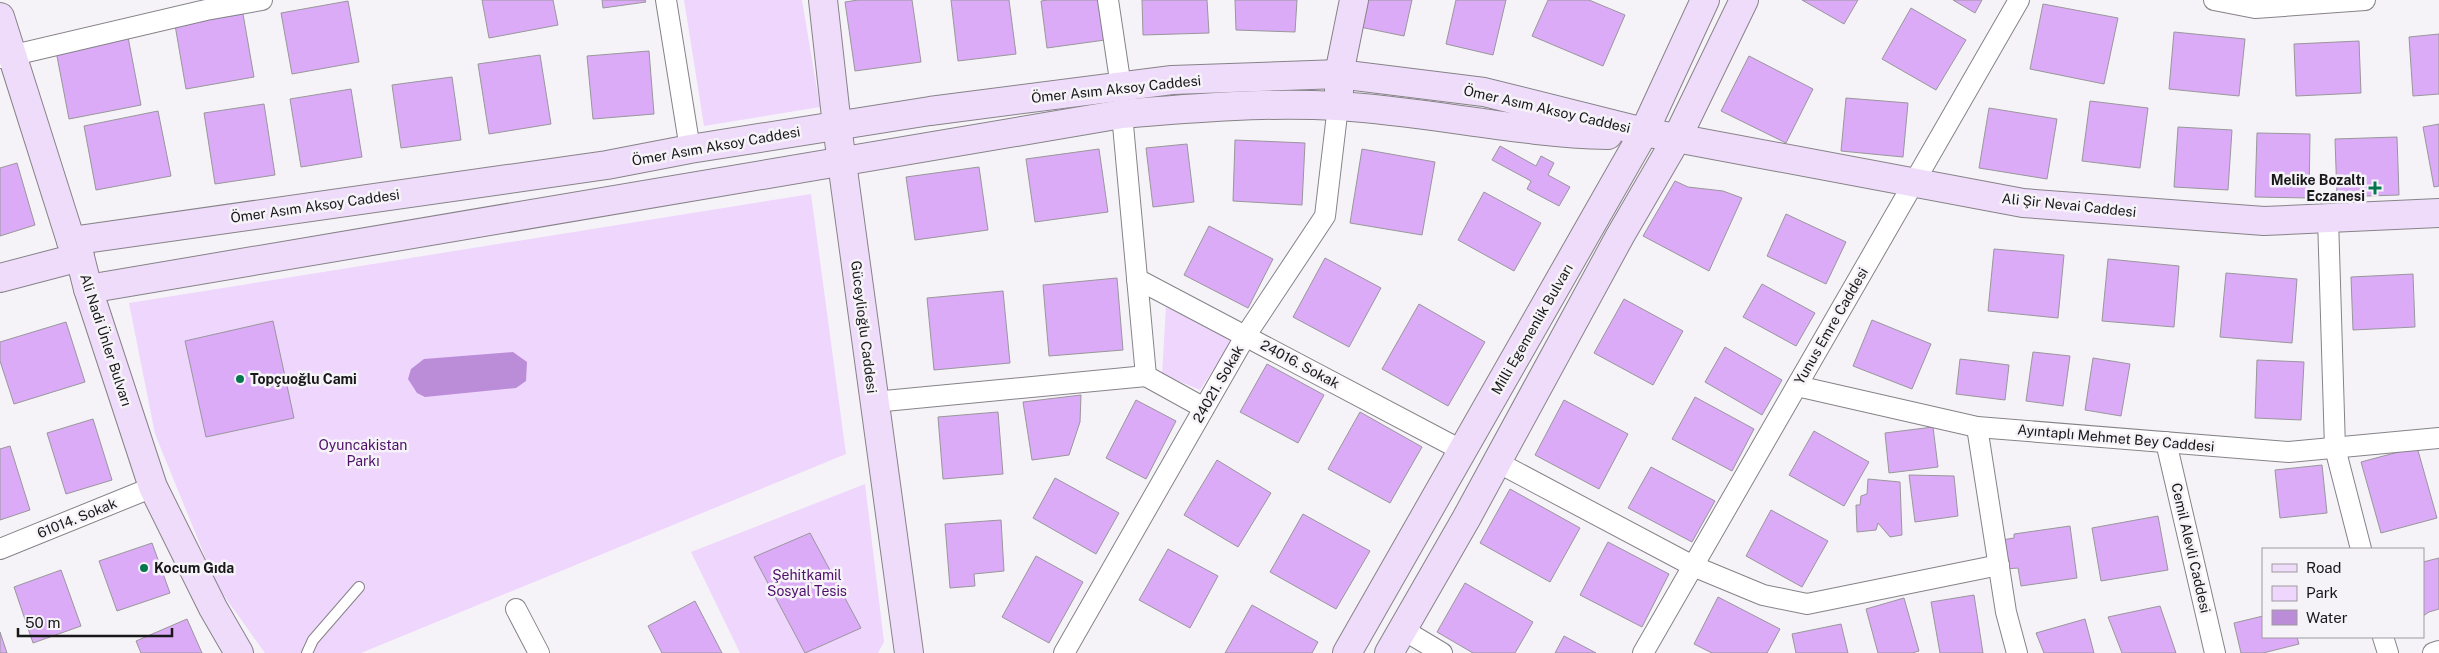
<svg xmlns="http://www.w3.org/2000/svg" width="2439" height="653" font-family="'Public Sans',sans-serif">
<style>
.green{fill:#eed6fd}
.water{fill:#bb8cd7}
.building{fill:#dbabf8;stroke:#99979b}
.lines{fill:none;stroke-linecap:round;stroke-linejoin:round}
.lane-casing{stroke:#868388;stroke-width:12}
.street-casing{stroke:#868388;stroke-width:22}
.secondary-casing{stroke:#868388;stroke-width:30}
.lane{stroke:#fff;stroke-width:10}
.street{stroke:#fff;stroke-width:20}
.secondary{stroke:#efdcfa;stroke-width:28}
.poi-dot{fill:#067651;stroke:#f6f3f8;stroke-width:2}
.labels{text-anchor:middle;dominant-baseline:central;stroke-width:5;stroke-linejoin:round;paint-order:stroke}
.street-label{font-size:14px;fill:#181719;stroke:#f6f3f8}
.poi-label{font-size:14px;font-weight:bold;fill:#181719;stroke:#f6f3f8;text-anchor:start}
.park-label{font-size:14px;fill:#4e0f6b;stroke:#f6f3f8}
</style>
<rect width="100%" height="100%" fill="#f6f3f8"/>
<g class="green">
<polygon points="684,0 802,0 820,107 704,126"/>
<polygon points="811,194 846,454 361,653 265,653 217,586 155,434 129,303"/>
<polygon points="1166,307 1233,339 1200,390 1162,374"/>
<polygon points="865,484 884,642 878,653 740,653 691,552"/>
</g>
<polygon class="water" points="513,352 527,362 526,381 516,388 425,397 417,393 408,379 411,369 424,359"/>
<g class="building">
<polygon points="482,0 553,0 558,25 489,38"/>
<polygon points="602,0 645,0 646,2 603,8"/>
<polygon points="858,0 912,0 921,62 855,71 845,2"/>
<polygon points="951,0 1009,0 1016,54 958,61"/>
<polygon points="1048,0 1099,0 1105,40 1047,48 1041,1"/>
<polygon points="1142,0 1207,0 1209,33 1143,35"/>
<polygon points="1235,0 1297,0 1295,32 1236,30"/>
<polygon points="1366,0 1412,0 1404,36 1360,27"/>
<polygon points="1456,0 1506,0 1493,55 1446,44"/>
<polygon points="1548,0 1589,0 1625,15 1603,66 1532,36"/>
<polygon points="1802,0 1858,0 1844,24"/>
<polygon points="1953,0 1982,0 1975,13"/>
<polygon points="348,1 359,62 292,74 281,13"/>
<polygon points="2043,4 2118,18 2104,84 2030,69"/>
<polygon points="1911,8 1966,40 1936,90 1882,59"/>
<polygon points="243,14 254,77 186,89 175,25"/>
<polygon points="2174,32 2245,39 2239,96 2169,89"/>
<polygon points="2439,34 2439,94 2413,96 2409,37"/>
<polygon points="128,37 141,105 69,119 56,51"/>
<polygon points="2359,41 2361,93 2296,96 2294,44"/>
<polygon points="649,51 654,114 593,119 587,56"/>
<polygon points="540,55 551,124 489,134 478,64"/>
<polygon points="1749,56 1813,89 1786,143 1721,111"/>
<polygon points="452,77 461,140 401,148 392,85"/>
<polygon points="351,89 362,157 301,167 290,99"/>
<polygon points="1846,98 1908,103 1903,157 1841,151"/>
<polygon points="2090,101 2148,108 2140,168 2082,161"/>
<polygon points="264,104 275,175 215,184 204,113"/>
<polygon points="1989,108 2057,119 2047,179 1979,168"/>
<polygon points="158,111 171,176 96,190 84,126"/>
<polygon points="2439,124 2439,186 2434,187 2423,127"/>
<polygon points="2178,127 2232,130 2228,190 2174,187"/>
<polygon points="2257,133 2310,134 2309,198 2255,197"/>
<polygon points="2397,137 2399,195 2337,197 2335,139"/>
<polygon points="1235,140 1305,143 1302,205 1233,201"/>
<polygon points="1187,144 1194,202 1153,207 1146,148"/>
<polygon points="1500,146 1536,166 1541,156 1554,163 1548,175 1570,187 1559,206 1527,189 1531,181 1492,160"/>
<polygon points="1099,149 1108,212 1035,222 1026,159"/>
<polygon points="1362,149 1435,162 1422,235 1350,223"/>
<polygon points="17,163 35,225 0,236 0,168"/>
<polygon points="979,167 988,230 915,240 906,177"/>
<polygon points="1675,181 1688,187 1723,191 1742,198 1709,271 1643,236"/>
<polygon points="1484,192 1541,223 1514,271 1458,240"/>
<polygon points="1786,214 1846,242 1826,284 1767,256"/>
<polygon points="1209,226 1273,259 1248,308 1184,275"/>
<polygon points="1994,249 2064,255 2058,318 1988,311"/>
<polygon points="1325,258 1381,288 1349,347 1293,317"/>
<polygon points="2108,259 2179,266 2174,327 2102,321"/>
<polygon points="2226,273 2297,279 2292,343 2220,337"/>
<polygon points="2413,274 2415,327 2353,330 2351,277"/>
<polygon points="1117,278 1123,350 1049,356 1043,285"/>
<polygon points="1762,284 1815,313 1796,346 1743,317"/>
<polygon points="1003,291 1010,363 934,370 927,298"/>
<polygon points="1624,299 1683,331 1653,385 1594,353"/>
<polygon points="1419,304 1485,342 1448,406 1382,369"/>
<polygon points="1872,320 1931,344 1912,389 1853,366"/>
<polygon points="273,321 294,418 206,437 185,341"/>
<polygon points="66,322 85,382 14,404 0,361 0,342"/>
<polygon points="1725,347 1782,380 1762,415 1705,382"/>
<polygon points="2033,352 2070,356 2063,406 2026,401"/>
<polygon points="2093,358 2130,364 2121,416 2085,410"/>
<polygon points="1960,359 2009,365 2005,400 1956,394"/>
<polygon points="2257,360 2304,362 2301,420 2255,418"/>
<polygon points="1267,364 1324,395 1298,443 1240,412"/>
<polygon points="1081,395 1080,422 1069,455 1032,460 1023,402"/>
<polygon points="1695,397 1754,429 1732,471 1672,439"/>
<polygon points="1136,400 1176,421 1146,479 1106,458"/>
<polygon points="1564,400 1628,434 1599,489 1535,455"/>
<polygon points="998,412 1003,474 943,479 938,417"/>
<polygon points="1360,412 1422,447 1390,503 1328,469"/>
<polygon points="93,419 112,480 66,494 47,433"/>
<polygon points="1933,427 1938,467 1889,473 1885,433"/>
<polygon points="1814,431 1869,462 1844,506 1789,475"/>
<polygon points="10,446 30,510 0,520 0,449"/>
<polygon points="2417,447 2437,518 2381,533 2361,462"/>
<polygon points="1217,460 1271,493 1238,547 1184,515"/>
<polygon points="2322,465 2327,513 2280,518 2275,470"/>
<polygon points="1651,467 1715,501 1692,542 1628,508"/>
<polygon points="1909,475 1954,476 1958,516 1915,522"/>
<polygon points="1055,478 1119,513 1096,554 1033,518"/>
<polygon points="1868,479 1900,482 1902,535 1890,537 1878,523 1876,530 1857,532 1856,505 1860,505 1861,496 1867,494"/>
<polygon points="1510,489 1580,528 1550,582 1480,543"/>
<polygon points="1771,510 1828,541 1802,587 1746,556"/>
<polygon points="1303,514 1370,551 1336,609 1270,572"/>
<polygon points="2158,516 2168,570 2101,581 2092,528"/>
<polygon points="1001,520 1004,571 974,574 975,586 950,588 945,524"/>
<polygon points="2070,526 2077,578 2021,586 2018,568 2005,569 2002,540 2014,538 2014,534"/>
<polygon points="810,533 861,628 805,653 754,557"/>
<polygon points="1608,542 1669,574 1642,627 1580,595"/>
<polygon points="152,543 170,593 117,611 99,561"/>
<polygon points="1168,549 1218,576 1190,628 1139,600"/>
<polygon points="1036,556 1083,582 1049,643 1002,617"/>
<polygon points="2439,558 2439,609 2429,612 2423,616 2423,562"/>
<polygon points="61,570 81,626 33,643 14,587"/>
<polygon points="1465,583 1533,622 1515,653 1473,653 1437,632"/>
<polygon points="1974,595 1983,653 1940,653 1931,602"/>
<polygon points="1718,597 1780,629 1767,653 1712,653 1694,644"/>
<polygon points="1904,598 1919,651 1912,653 1878,653 1866,609"/>
<polygon points="695,601 722,653 662,653 648,626"/>
<polygon points="1252,605 1318,642 1312,653 1225,653"/>
<polygon points="2160,606 2176,653 2122,653 2108,617"/>
<polygon points="2263,616 2263,637 2297,637 2299,644 2263,653 2241,653 2234,623"/>
<polygon points="187,619 202,653 141,653 136,641"/>
<polygon points="2085,619 2094,653 2044,653 2036,633"/>
<polygon points="1841,624 1848,653 1796,653 1792,634"/>
<polygon points="0,632 7,653 0,653"/>
<polygon points="1564,636 1596,653 1555,653"/>
</g>
<g class="lines">
<defs>
<polyline id="lane" points="307,653 313,640 359,587"/>
<g id="street">
<polyline points="666,0 690,149"/>
<polyline points="1108,0 1121,87"/>
<polyline points="2214,0 2255,8 2365,0"/>
<polyline points="1,58 206,10 262,0"/>
<polyline points="2328,218 2335,448 2361,549"/>
<polyline points="1137,279 1463,451"/>
<polyline points="1146,376 1204,408"/>
<polyline points="1797,386 1977,427 2289,452 2439,438"/>
<polyline points="874,402 1146,376 1122,114"/>
<polyline points="1977,427 2006,612 2017,653"/>
<polyline points="2166,442 2215,653"/>
<polyline points="1497,462 1693,566 1763,595 1807,604 1999,565"/>
<polyline points="0,549 153,487"/>
<polyline points="516,609 539,653"/>
<polyline points="1402,629 1442,653"/>
<polyline points="2383,637 2388,653"/>
<polyline points="1064,653 1246,335 1325,216 1338,106"/>
<polyline points="1643,653 2019,0"/>
<polyline points="2433,653 2439,651"/>
</g>
<g id="secondary">
<polyline points="823,0 837,126 909,653"/>
<polyline points="0,17 71,241 80,257 88,289 153,487 213,608 239,653"/>
<polyline points="1339,92 1339,74 1354,0"/>
<polyline points="71,241 607,165 690,149 930,111 1172,80 1339,74 1484,92 1644,132 2023,203 2264,221 2439,213"/>
<polyline points="0,278 80,257"/>
<path d="M88 289 1122 114C1193 108 1266 102 1337 106 1428 111 1517 133 1608 135"/>
<polyline points="1347,653 1644,132 1705,0"/>
<polyline points="1389,653 1466,519 1620,236 1677,138 1744,0"/>
</g>
</defs>
<use href="#lane" class="lane-casing"/>
<use href="#street" class="street-casing"/>
<use href="#secondary" class="secondary-casing"/>
<use href="#lane" class="lane"/>
<use href="#street" class="street"/>
<use href="#secondary" class="secondary"/>
</g>
<g class="poi-dot">
<path d="M2372.5 180.5h5v5h5v5h-5v5h-5v-5h-5v-5h5z"/>
<circle cx="240" cy="379" r="5"/>
<circle cx="144" cy="568" r="5"/>
</g>
<g class="labels">
<g class="street-label">
<text transform="translate(1116 89) rotate(-6)">Ömer Asım Aksoy Caddesi</text>
<text transform="translate(1547 109) rotate(13)">Ömer Asım Aksoy Caddesi</text>
<text transform="translate(716 146) rotate(-10)">Ömer Asım Aksoy Caddesi</text>
<text transform="translate(2069 205) rotate(6)">Ali Şir Nevai Caddesi</text>
<text transform="translate(315 206) rotate(-8)">Ömer Asım Aksoy Caddesi</text>
<text transform="translate(1831 326) rotate(-60)">Yunus Emre Caddesi</text>
<text transform="translate(864 327) rotate(83)">Güceylioğlu Caddesi</text>
<text transform="translate(1532 329) rotate(-60)">Milli Egemenlik Bulvarı</text>
<text transform="translate(106 340) rotate(72)">Ali Nadi Ünler Bulvarı</text>
<text transform="translate(1300 364) rotate(28)">24016. Sokak</text>
<text transform="translate(1218 384) rotate(-60)">24021. Sokak</text>
<text transform="translate(2116 438) rotate(5)">Ayıntaplı Mehmet Bey Caddesi</text>
<text transform="translate(77 518) rotate(-22)">61014. Sokak</text>
<text transform="translate(2191 548) rotate(77)">Cemil Alevli Caddesi</text>
</g>
<g class="poi-label">
<text x="2365" y="180" text-anchor="end">Melike Bozaltı<tspan x="2365" dy="16">Eczanesi</tspan></text>
<text x="250" y="379">Topçuoğlu Cami</text>
<text x="154" y="568">Kocum Gıda</text>
</g>
<g class="park-label">
<text x="363" y="445">Oyuncakistan<tspan x="363" dy="16">Parkı</tspan></text>
<text x="807" y="575">Şehitkamil<tspan x="807" dy="16">Sosyal Tesis</tspan></text>
</g>
</g>
<rect x="2262" y="548" width="162" height="90" fill="#f6f3f8" stroke="#9d9b9f"/>
<rect x="2272" y="564" width="25" height="8" fill="#efdcfa" stroke="#9d9b9f"/>
<text x="2306" y="573" font-size="15" fill="#181719">Road</text>
<rect x="2272" y="586" width="25" height="15" fill="#eed6fd" stroke="#9d9b9f"/>
<text x="2306" y="598" font-size="15" fill="#181719">Park</text>
<rect x="2272" y="610" width="25" height="15" fill="#bb8cd7" stroke="#9d9b9f"/>
<text x="2306" y="623" font-size="15" fill="#181719">Water</text>
<path d="M18 628v8h154v-8" fill="none" stroke="#181719" stroke-width="2.5"/>
<text x="25" y="628" font-size="15" fill="#181719" stroke="#f6f3f8" stroke-width="4" paint-order="stroke">50 m</text>
</svg>
